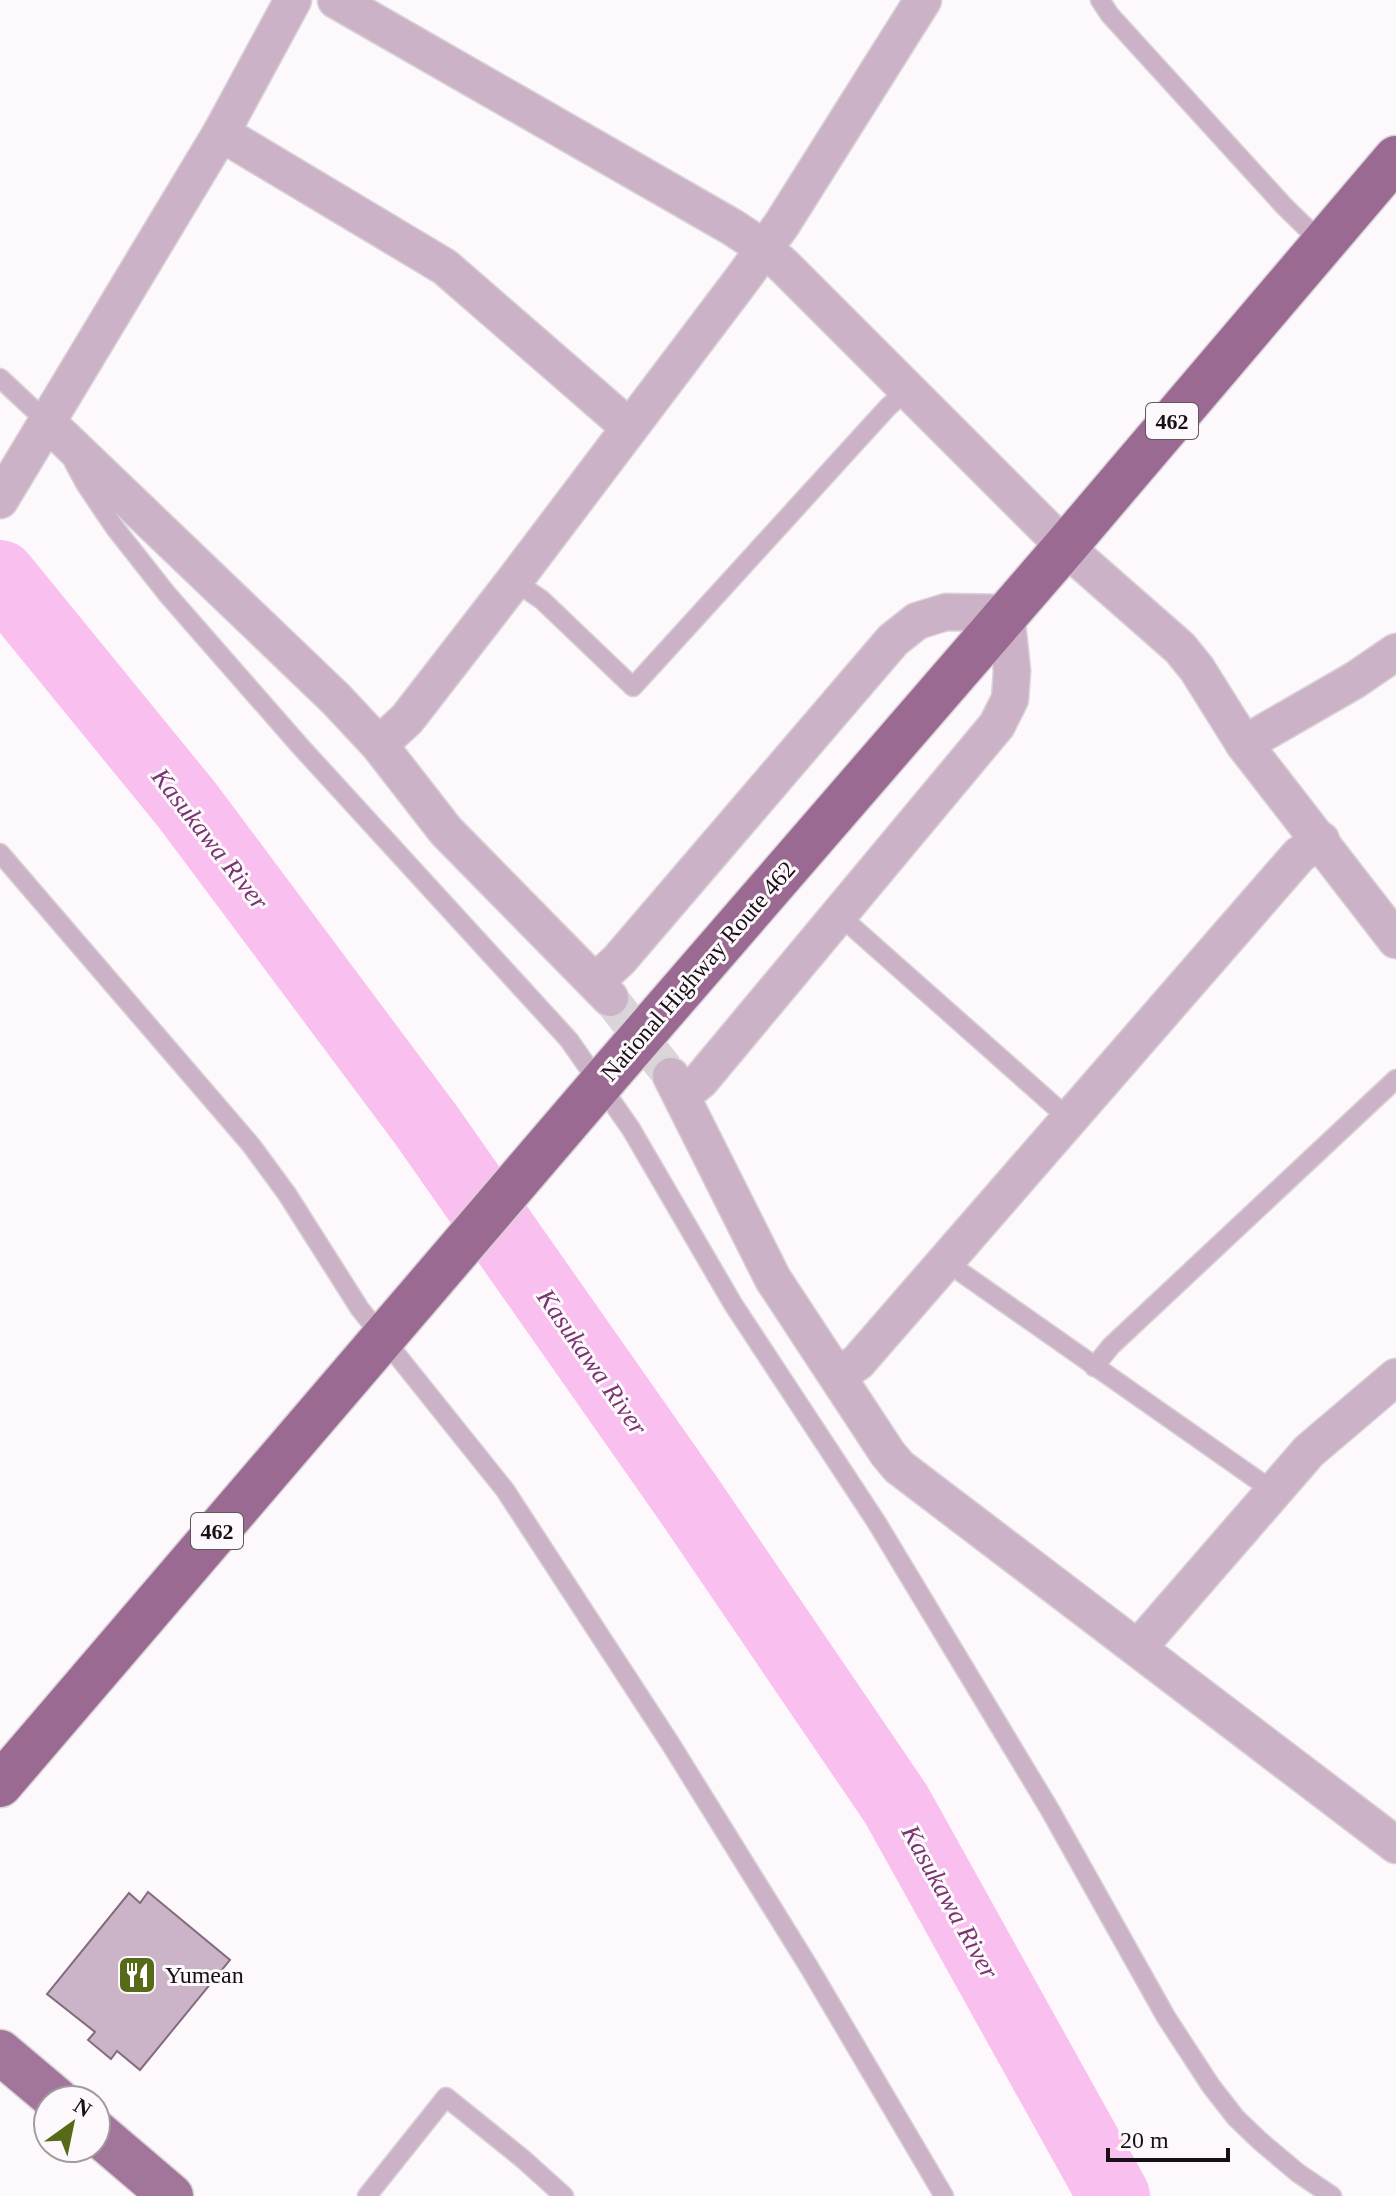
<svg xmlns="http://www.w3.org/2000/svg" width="1396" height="2196" font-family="'Times New Roman',serif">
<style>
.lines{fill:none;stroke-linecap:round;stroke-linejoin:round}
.river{stroke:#f9bfef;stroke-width:72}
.building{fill:#cbb4c7;stroke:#826d7e;stroke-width:2}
.minor-tunnel{stroke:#dbd5da;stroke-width:36;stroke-dasharray:36 18;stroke-linecap:butt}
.service-casing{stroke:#d8d3d7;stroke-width:21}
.minor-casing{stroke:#d8d3d7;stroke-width:39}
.primary-casing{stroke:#d8d3d7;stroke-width:47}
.trunk-casing{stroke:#d8d3d7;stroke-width:47}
.service{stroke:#cbb2c7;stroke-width:18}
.minor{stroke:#cbb2c7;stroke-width:36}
.primary{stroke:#a2759b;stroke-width:44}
.trunk{stroke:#9a6a92;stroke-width:44}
.labels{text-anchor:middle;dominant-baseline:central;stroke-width:6;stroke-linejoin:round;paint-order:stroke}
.shield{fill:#fdf8fc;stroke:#5d565b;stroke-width:2}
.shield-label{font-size:22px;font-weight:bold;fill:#181016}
.street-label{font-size:24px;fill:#181016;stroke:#fdf8fc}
.poi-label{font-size:24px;fill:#181016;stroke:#fdf8fc;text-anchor:start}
.water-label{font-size:26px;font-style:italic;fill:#783570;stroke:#fdf8fc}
</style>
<rect width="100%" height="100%" fill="#fdf8fc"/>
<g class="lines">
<polyline class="river" points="0,576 187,805 426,1125 687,1497 896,1804 1114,2196"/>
</g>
<polygon class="building" points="148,1892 230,1960 140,2070 117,2051 111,2059 88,2040 95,2032 47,1994 129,1893 140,1903"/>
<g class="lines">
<polyline class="minor-tunnel" points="610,998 671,1076"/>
<defs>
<g id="service">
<polyline points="1100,0 1110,15 1285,207 1322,243"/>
<polyline points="0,378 47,422"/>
<polyline points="74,463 86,485 115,528 167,594 300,746 569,1040 631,1129 733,1304 877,1523 1050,1810 1166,2017 1211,2086 1236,2118 1260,2141 1298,2173 1332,2196"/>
<polyline points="514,581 542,600 633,687 888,407 907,390"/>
<polyline points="0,853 251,1145 287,1194 360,1309 505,1490 670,1743 809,1967 944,2196"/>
<polyline points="838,914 1068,1118"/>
<polyline points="945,1261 1273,1491"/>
<polyline points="1094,1367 1111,1346 1396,1079"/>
<polyline points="367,2196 446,2097 523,2159 564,2196"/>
</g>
<g id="minor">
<polyline points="336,0 732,227 764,248 785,267 1065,547 1180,648 1197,669 1244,744 1396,940"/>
<polyline points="221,133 445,267 629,427"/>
<polyline points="47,422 336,699 379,745 446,831 610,998"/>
<polyline points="0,500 221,133 293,0"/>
<polyline points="1244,744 1355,680 1396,652"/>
<polyline points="379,745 407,719 514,581 743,278 782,224 923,0"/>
<polyline points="595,982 619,960 893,640 917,621 946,612 1006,613 1012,671 1010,699 997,725 701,1080 682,1096"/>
<polyline points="671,1076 773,1279 888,1454 899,1467 1396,1845"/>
<polyline points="838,1376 858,1362 1299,855 1321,840"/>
<polyline points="1138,1648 1309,1451 1396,1377"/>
</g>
<g id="primary">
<polyline points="0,2052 57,2100"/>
<polyline points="96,2132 171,2196"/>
</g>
<polyline id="trunk" points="0,1785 609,1074 1065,547 1396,158"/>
</defs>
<use href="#service" class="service-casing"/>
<use href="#minor" class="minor-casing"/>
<use href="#primary" class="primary-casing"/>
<use href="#trunk" class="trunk-casing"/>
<use href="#service" class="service"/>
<use href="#minor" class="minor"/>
<use href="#primary" class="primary"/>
<use href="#trunk" class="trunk"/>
</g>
<defs>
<symbol id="restaurant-square" viewBox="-11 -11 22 22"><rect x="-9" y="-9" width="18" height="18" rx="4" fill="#576a17" stroke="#fdf8fc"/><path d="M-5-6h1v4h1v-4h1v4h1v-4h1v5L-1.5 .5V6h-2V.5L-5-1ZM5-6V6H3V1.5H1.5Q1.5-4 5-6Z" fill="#fff"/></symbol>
</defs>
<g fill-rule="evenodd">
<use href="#restaurant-square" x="115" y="1953" width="44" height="44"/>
</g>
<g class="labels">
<g class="shield">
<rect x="1146" y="403" width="52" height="36" rx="6"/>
<rect x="191" y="1513" width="52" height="36" rx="6"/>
</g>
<g class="shield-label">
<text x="1172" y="421">462</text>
<text x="217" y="1531">462</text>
</g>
<g class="street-label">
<text transform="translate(698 971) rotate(-49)">National Highway Route 462</text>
</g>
<g class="poi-label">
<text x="165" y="1975">Yumean</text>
</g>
<g class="water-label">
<text transform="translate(210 839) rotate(52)">Kasukawa River</text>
<text transform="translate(592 1362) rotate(55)">Kasukawa River</text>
<text transform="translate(950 1902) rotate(61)">Kasukawa River</text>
</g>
</g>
<g transform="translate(72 2124) rotate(33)"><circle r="38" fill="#fdf8fc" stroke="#a19ba0" stroke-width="2"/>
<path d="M0-6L14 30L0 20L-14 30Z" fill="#576a17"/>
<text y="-12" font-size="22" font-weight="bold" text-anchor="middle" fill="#181016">N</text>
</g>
<path d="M1108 2148v12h120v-12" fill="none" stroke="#181016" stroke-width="4"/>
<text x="1120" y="2148" font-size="24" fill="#181016" stroke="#fdf8fc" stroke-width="6" paint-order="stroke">20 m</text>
</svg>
